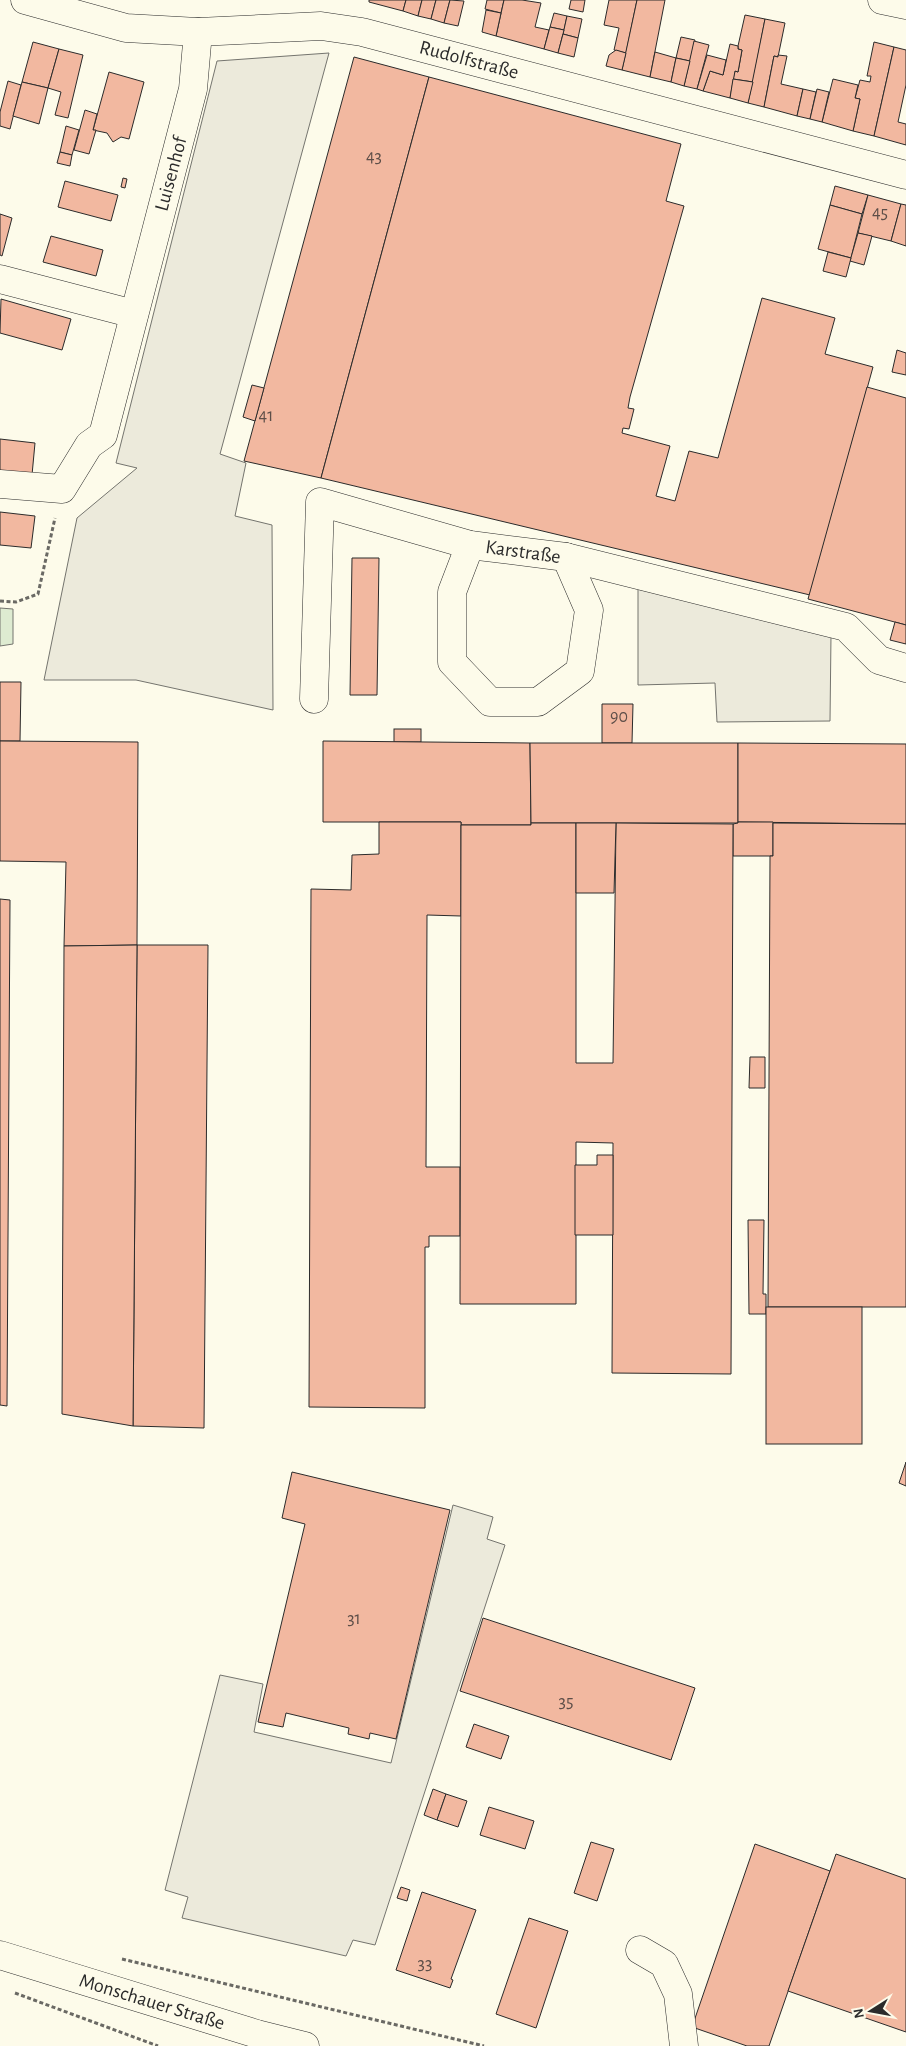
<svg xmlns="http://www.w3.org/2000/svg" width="906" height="2046" font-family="'Alegreya Sans',sans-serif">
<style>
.green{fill:#deebd1;stroke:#74746e}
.parking{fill:#eceadb;stroke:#74746e}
.building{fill:#f2b8a0;stroke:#2b2b2b}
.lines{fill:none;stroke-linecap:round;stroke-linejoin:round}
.minor-casing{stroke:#2b2b2b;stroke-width:29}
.major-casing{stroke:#2b2b2b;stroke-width:29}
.path{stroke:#6a6964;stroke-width:3;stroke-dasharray:4 2.5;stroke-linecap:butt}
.minor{stroke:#fdfbea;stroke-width:28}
.major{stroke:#fdfbea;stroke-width:28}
.labels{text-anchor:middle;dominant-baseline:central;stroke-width:4;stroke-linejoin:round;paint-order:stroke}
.number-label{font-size:18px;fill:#5d4e48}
.street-label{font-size:20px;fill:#2b2b2b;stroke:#fdfbea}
</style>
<rect width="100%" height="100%" fill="#fdfbea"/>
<polygon class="green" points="0,608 13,609 13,644 0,646"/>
<g class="parking">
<polygon points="329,53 220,454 246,463 235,516 272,525 273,710 136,680 44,680 77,518 137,468 116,463 217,61"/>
<polygon points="638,589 831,635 830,721 717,722 715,683 638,685"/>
<polygon points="453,1505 493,1517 487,1539 505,1545 375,1945 353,1940 346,1956 182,1918 188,1897 165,1890 220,1675 263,1684 254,1732 391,1763"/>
</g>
<g class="building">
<polygon points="369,0 406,0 403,11 369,2"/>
<polygon points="406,0 422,0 418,16 403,11"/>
<polygon points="422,0 436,0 431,19 418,16"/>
<polygon points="436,0 450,0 444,23 431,19"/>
<polygon points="450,0 464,1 458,26 444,23"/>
<polygon points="487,0 504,0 501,13 485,9"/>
<polygon points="504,0 522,0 541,3 535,27 549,30 544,49 496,36"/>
<polygon points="571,0 585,0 583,12 569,9"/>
<polygon points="609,0 637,0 626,53 614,50 619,28 604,25"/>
<polygon points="637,0 665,0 650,77 622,70"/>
<polygon points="486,10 501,13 496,36 482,32"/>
<polygon points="554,13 567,16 564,30 550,27"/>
<polygon points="745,15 765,19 753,82 733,79 735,71 738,72 742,50 738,49 738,46"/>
<polygon points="567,16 582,19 578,38 563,34"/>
<polygon points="765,19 785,23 778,57 774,56 764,107 748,103"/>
<polygon points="550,27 564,30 558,53 544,49"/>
<polygon points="563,34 578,38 574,57 558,53"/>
<polygon points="681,37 695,40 690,61 676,58"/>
<polygon points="694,41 709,45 697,89 684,86"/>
<polygon points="33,42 59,49 48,88 22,82"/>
<polygon points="874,42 894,47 874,136 853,131 860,99 855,98 860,80 870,82 871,76 867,76"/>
<polygon points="730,44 738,46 738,49 742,50 738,72 735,71 730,98 703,91 710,71 723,75"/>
<polygon points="894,47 906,50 906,85 898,122 906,124 906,145 874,136"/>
<polygon points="59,49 83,55 68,118 55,115 61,92 48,88"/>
<polygon points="616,50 626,53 622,70 606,66 609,55"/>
<polygon points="655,52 676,58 671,82 650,77"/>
<polygon points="707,55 726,60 723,75 710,71 703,91 697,89"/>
<polygon points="778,55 787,56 781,84 803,89 797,116 764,107 774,56 778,57"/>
<polygon points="354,57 429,77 321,478 244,461"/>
<polygon points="676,58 690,61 684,86 671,82"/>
<polygon points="109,72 144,82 129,139 121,137 113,142 107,133 93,130"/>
<polygon points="429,77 681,144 666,201 684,206 630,397 628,408 634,409 629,429 623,428 622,433 670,446 656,496 675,501 689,451 718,458 762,298 835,318 825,354 873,367 810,595 321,478"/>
<polygon points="733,79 753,82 748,103 730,98"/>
<polygon points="833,79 858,85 855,98 860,99 853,131 822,122"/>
<polygon points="8,81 21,85 10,129 0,126 0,112"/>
<polygon points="22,82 48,88 39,124 13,116"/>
<polygon points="803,89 816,92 810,119 797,116"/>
<polygon points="817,89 829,92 822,122 810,119"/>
<polygon points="85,110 97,114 93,130 96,130 89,154 74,150"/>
<polygon points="66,126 79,130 72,155 60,152"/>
<polygon points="60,152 72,155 70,166 57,163"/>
<polygon points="123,178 127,179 125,188 121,187"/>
<polygon points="65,181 118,195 111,221 58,207"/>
<polygon points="835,186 868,195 862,214 830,205"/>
<polygon points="868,195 901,204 891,241 858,233"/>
<polygon points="901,204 906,205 906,246 891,241"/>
<polygon points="830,205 862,214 851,258 818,249"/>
<polygon points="0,214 12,218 2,256 0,255"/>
<polygon points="858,233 872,236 864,265 850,261"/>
<polygon points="51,236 103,250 96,276 43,262"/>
<polygon points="828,252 851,258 846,277 823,271"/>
<polygon points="1,299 71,319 62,350 0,333"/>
<polygon points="897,350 906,353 906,375 892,372"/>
<polygon points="252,385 264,388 255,421 243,417"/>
<polygon points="867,387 906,398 906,625 808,599"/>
<polygon points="0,439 35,443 32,475 0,472"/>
<polygon points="0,512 35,516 31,548 0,545"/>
<polygon points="352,558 379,558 377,695 350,695"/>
<polygon points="895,622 906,625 906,644 890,640"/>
<polygon points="0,682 21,682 20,741 0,741"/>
<polygon points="602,704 633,704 632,743 602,743"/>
<rect x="394" y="729" width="27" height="13"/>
<polygon points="0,741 138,742 137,945 64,946 66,862 0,861"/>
<polygon points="323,741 530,743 531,825 461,825 461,822 323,822"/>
<polygon points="530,743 738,743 738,823 531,823"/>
<polygon points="738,743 906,744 906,824 738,822"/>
<polygon points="379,822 461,822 461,916 427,915 426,1167 460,1167 460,1236 429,1236 429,1247 425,1247 425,1408 309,1407 311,889 351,890 352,855 379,854"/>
<polygon points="738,822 773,822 773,856 733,856 733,824 738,823"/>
<polygon points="531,823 576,823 576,1063 613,1063 616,823 733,824 731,1374 612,1373 613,1143 576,1142 576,1304 460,1304 461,825 531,825"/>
<polygon points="576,823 616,823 614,893 576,893"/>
<polygon points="773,823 906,824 906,1307 768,1307 770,856 773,856"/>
<polygon points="0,899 10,900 7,1406 0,1405"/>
<polygon points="137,945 208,945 204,1428 133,1426"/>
<polygon points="137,945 133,1426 62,1414 64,946"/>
<polygon points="750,1057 765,1057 765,1088 749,1088"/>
<polygon points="597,1155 613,1155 613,1235 575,1235 575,1165 597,1165"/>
<polygon points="748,1220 764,1220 763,1294 766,1294 766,1314 749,1314"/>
<rect x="766" y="1307" width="96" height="137"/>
<polygon points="906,1462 906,1486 899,1483"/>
<polygon points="292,1472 450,1510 396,1739 370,1733 369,1739 348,1734 349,1728 286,1713 283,1727 258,1722 305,1524 282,1518"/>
<polygon points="483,1618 695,1688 671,1760 460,1691"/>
<polygon points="474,1724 509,1736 501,1759 466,1747"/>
<polygon points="433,1789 446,1794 437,1820 424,1815"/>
<polygon points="446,1794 467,1801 458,1827 437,1820"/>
<polygon points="489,1807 534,1821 525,1849 480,1835"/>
<polygon points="591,1842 614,1849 597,1901 574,1893"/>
<polygon points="755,1844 830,1871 769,2046 747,2046 692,2027"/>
<polygon points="836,1854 906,1879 906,2032 788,1991"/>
<polygon points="401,1887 410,1890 407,1901 397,1898"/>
<polygon points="422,1892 476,1910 451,1979 453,1980 450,1988 396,1970"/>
<polygon points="529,1918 568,1931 536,2028 496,2014"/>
</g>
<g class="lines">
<defs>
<g id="minor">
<polyline points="25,0 126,28 198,32 321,26 362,32 906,175"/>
<polyline points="882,0 906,5"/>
<polyline points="0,279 134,314"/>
<polyline points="0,484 62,489 89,445 103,435 193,89 198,32"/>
<polyline points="470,545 452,592 452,662 490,702 538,702 580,671 589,610 566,557"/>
<polyline points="314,699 320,502 470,545 566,557 846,627 879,660 906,668"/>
<polyline points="640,1950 664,1964 678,1994 684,2046"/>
</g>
<polyline id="major" points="0,1955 257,2034 305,2046"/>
</defs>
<use href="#minor" class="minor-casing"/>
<use href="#major" class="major-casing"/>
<g class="path">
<polyline points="0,601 16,602 38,594 55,518"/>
<polyline points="122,1959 484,2046"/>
<polyline points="15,1993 158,2046"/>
</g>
<use href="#minor" class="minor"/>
<use href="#major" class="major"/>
</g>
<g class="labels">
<g class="number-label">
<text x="374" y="157">43</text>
<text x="880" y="213">45</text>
<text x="266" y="416">41</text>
<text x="619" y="717">90</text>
<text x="354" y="1619">31</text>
<text x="566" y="1702">35</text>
<text x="425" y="1964">33</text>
</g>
<g class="street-label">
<text transform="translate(469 60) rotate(15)">Rudolfstraße</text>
<text transform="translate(171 174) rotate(-75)">Luisenhof</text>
<text transform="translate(523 552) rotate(8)">Karstraße</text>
<text transform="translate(152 2002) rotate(17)">Monschauer Straße</text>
</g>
</g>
<g transform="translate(871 2011) rotate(259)" stroke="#fdfbea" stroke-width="4" paint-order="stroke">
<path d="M0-4L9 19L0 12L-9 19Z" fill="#2b2b2b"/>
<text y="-8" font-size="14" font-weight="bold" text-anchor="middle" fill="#2b2b2b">N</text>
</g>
</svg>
